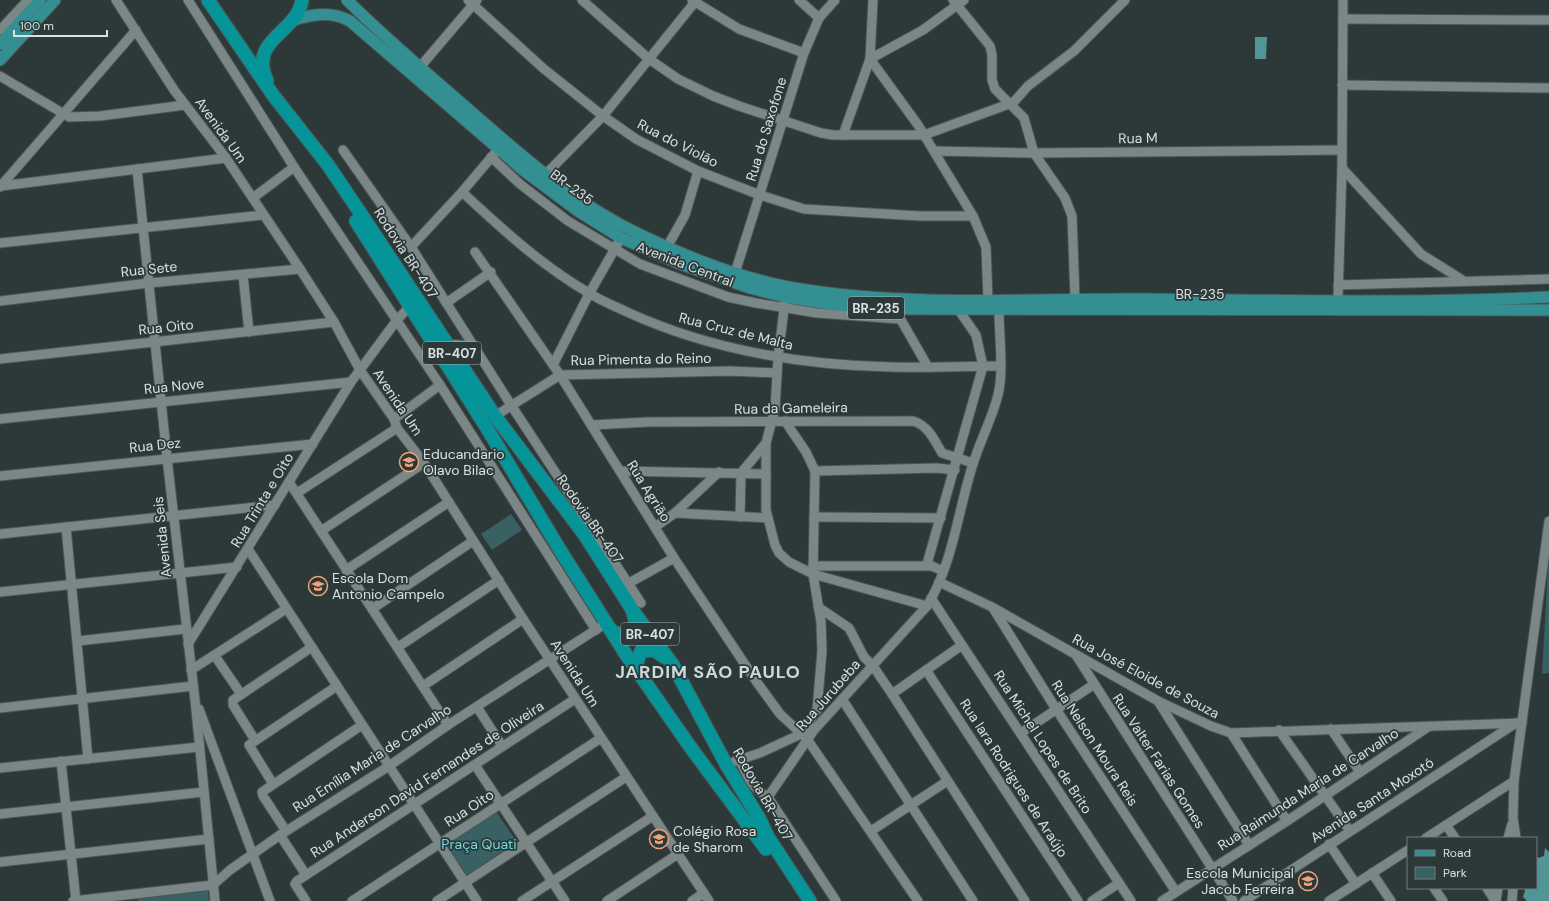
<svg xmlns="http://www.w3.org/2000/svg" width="1549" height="901" font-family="'DM Sans',sans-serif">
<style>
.green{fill:#396062}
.water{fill:#519597}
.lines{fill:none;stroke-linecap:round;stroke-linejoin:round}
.minor-casing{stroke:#4c5556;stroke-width:11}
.major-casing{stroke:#4c5556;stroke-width:13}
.highway-casing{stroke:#4c5556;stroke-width:15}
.minor{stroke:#7b8787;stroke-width:9}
.major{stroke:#348f92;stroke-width:11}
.highway{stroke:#059599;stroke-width:13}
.labels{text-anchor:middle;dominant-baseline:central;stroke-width:3.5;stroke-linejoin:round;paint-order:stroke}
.shield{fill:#2d3838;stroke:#a5aeae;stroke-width:1}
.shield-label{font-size:13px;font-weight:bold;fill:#d9e0e0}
.street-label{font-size:14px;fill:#d9e0e0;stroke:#2d3838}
.poi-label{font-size:14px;fill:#d9e0e0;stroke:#2d3838;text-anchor:start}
.park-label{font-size:14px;fill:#6fd9dd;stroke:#2d3838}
.district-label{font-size:18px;font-weight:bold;letter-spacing:1px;fill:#cbd9d9;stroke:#2d3838}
</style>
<rect width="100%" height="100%" fill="#2d3838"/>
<g class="green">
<polygon points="511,514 522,530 492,550 481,534"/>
<polygon points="1549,549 1549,673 1542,674"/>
<polygon points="495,810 517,842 463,878 441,845"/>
<polygon points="208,890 209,901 138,901 137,897"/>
</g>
<g class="water">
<polygon points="1255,37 1267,37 1266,59 1255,59"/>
<polygon points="1545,848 1549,852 1549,901 1527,901 1523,897 1525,891 1524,888 1536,888 1536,855 1538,858 1544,856"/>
</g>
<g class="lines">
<defs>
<g id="minor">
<polyline points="116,0 174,90 226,158 300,269 334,322 360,370 394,419 397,428 424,463 523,619 709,901"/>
<polyline points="188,0 294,167 440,385 596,630"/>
<polyline points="468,0 544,69 603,116 636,139 698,171 760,195 804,209 920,216 973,216"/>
<polyline points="582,0 649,59 678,79 713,96 739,106 821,133 833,135 924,135 1009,104"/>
<polyline points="692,0 739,29 804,53"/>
<polyline points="799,0 819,18"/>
<polyline points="953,0 990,46 992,55 992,80 995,89 1024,118 1034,153 1065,198 1072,216 1075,298"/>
<polyline points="964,0 923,30 870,59 918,125 973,216 986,247 988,299"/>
<polyline points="1343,19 1549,20"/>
<polyline points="0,30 28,0"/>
<polyline points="420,67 477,0"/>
<polyline points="0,76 69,117 100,116 185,105"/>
<polyline points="1342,85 1549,88"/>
<polyline points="1011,105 1028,86 1074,51 1125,0"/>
<polyline points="843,135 870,59 873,0"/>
<polyline points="343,150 411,247 511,405 641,603"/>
<polyline points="935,151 1034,153 1342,150"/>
<polyline points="491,157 520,184 568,221 640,264 728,297 756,303 817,313 899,319"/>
<polyline points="1342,168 1421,254 1464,281"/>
<polyline points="137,169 167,458 195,700 215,901"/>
<polyline points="545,175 603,116 695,2"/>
<polyline points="1,186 226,158"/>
<polyline points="0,187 136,30"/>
<path d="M462 192C502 229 542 266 589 293 601 301 615 306 627 312 710 350 800 365 891 367 927 368 963 366 999 366"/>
<polyline points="253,198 294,167"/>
<polyline points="0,243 263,215"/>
<polyline points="411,247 462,192 495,153"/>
<polyline points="667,247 685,215 698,171"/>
<polyline points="475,252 560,375 674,558 756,681 780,714 807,739 918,901"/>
<polyline points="735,273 804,53 819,18 835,0"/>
<polyline points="243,275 249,332"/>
<polyline points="1338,285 1549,279"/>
<polyline points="1338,299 1342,168 1343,0"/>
<polyline points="0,301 149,283 300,269"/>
<polyline points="785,301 778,358 775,409 766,443 766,510 775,545 779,553 789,562 813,574 927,606"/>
<polyline points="446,303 491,272"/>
<polyline points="897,313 928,367"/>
<polyline points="446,344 473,346"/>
<polyline points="0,359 334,322"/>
<polyline points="553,365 589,294 621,238"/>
<polyline points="495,416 560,375 730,371 777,373"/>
<polyline points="0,419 351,382"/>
<polyline points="394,419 440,385"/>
<path d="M592 425 648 422 913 421C928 425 935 441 942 453L973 463"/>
<polyline points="620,471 766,474"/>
<polyline points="815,471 937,468 955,470"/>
<polyline points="741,473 766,443"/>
<polyline points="0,476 313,444"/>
<polyline points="289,482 448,725"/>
<polyline points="297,493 397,428"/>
<polyline points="675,513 768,518"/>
<polyline points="740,517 741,473"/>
<polyline points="814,517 941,518"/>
<polyline points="66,527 88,759"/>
<polyline points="655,527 675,513 719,472"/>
<polyline points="321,531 424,463"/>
<polyline points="0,534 275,505"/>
<polyline points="248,549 477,901"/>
<polyline points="813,566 932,566"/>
<polyline points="346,570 449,502"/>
<polyline points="943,571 927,564 983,366 976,335 958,309"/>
<polyline points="939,582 992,607 1158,701 1211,726 1231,733 1522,723"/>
<polyline points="629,583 674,558"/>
<polyline points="0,592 237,567"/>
<polyline points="931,598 1131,901"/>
<polyline points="818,607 849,628 864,657 873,666 892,694 1025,901"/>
<polyline points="993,608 1056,709 1176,892"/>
<polyline points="372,609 473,541"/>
<polyline points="78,641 185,629"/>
<polyline points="188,644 351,382 397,320 410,306"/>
<polyline points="398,647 499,580"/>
<polyline points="1076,655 1233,901"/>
<polyline points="215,656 241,694"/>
<polyline points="191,670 286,609"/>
<polyline points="926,670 1078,901"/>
<polyline points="423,686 523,619"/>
<polyline points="892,694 962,645"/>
<polyline points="842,699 973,901"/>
<polyline points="1158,701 1249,845"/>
<polyline points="477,707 502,746"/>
<polyline points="0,708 193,686"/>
<polyline points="199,709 270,901"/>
<polyline points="1331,729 1360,772"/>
<polyline points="1279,730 1350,831"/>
<polyline points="1021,733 1093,685"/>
<polyline points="1231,733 1287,821"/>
<polyline points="255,740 233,705 233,700 312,647"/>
<path d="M739 759C747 775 751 788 768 797L814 730 927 606C953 564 958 510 973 464 980 441 992 419 998 395 1004 371 999 336 999 310"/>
<polyline points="61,761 76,901"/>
<polyline points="735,761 760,753 801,734 817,710 822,651 821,622 813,574 815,471 806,452 785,421"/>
<polyline points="475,765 565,901"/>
<polyline points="0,768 199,747"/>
<polyline points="273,784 249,745 337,686"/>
<polyline points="768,797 836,901"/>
<polyline points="0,814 204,792"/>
<polyline points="1446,825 1455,838"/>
<polyline points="286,831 263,796 262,792 362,725"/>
<polyline points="871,831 946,782"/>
<polyline points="280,835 306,875"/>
<polyline points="1426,838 1514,781"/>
<polyline points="1508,838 1512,824"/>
<polyline points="1516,838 1513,818 1514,781 1549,521"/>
<polyline points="1329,844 1356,884"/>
<polyline points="0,862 209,839"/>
<polyline points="1372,873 1391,901"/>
<polyline points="1434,888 1443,901"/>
<polyline points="1487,888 1495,901"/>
<polyline points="73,901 213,885 230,870 280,835 389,766 448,725 600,627"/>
<polyline points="306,901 295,884 297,881 575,699"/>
<polyline points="352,901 601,738"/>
<polyline points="437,901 626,777"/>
<polyline points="522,901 653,816"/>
<polyline points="607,901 678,854"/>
<polyline points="692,901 704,893"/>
<polyline points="1092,901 1119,883"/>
<polyline points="1162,901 1287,821 1428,727"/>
<polyline points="1244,901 1516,723"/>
<polyline points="1329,901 1408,850"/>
<polyline points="1496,901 1498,888"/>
<polyline points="1512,901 1513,888"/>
</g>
<g id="major">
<path d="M347 0C385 38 427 73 468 109 522 156 575 204 641 235 693 260 750 282 807 290 916 307 1035 298 1145 299 1280 300 1415 304 1549 297"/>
<path d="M294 20C313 14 332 11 350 21L523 170 578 211 621 238 680 264 750 288 785 297 836 305 909 309 1549 310"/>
<polyline points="0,44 40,0"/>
<polyline points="0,60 55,0"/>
</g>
<g id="highway">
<polyline points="208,0 273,95 328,165 359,211 495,416 584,534 633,611 673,665 726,764 759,818 768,837 810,901"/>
<path d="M267 81C248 38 297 34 302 0"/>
<polyline points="356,221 485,425 560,550 627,656 691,748 766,849"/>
<path d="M611 630 622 637 631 636C637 629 636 622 633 613"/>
<polyline points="638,671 637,662 641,651 654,650 664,657"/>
</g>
</defs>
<use href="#minor" class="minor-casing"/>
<use href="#major" class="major-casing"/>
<use href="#highway" class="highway-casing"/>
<use href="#minor" class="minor"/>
<use href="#major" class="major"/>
<use href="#highway" class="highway"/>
</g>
<defs>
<symbol id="school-ring" viewBox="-11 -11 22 22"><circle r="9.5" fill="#2d3838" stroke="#f0a279" stroke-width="1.5"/><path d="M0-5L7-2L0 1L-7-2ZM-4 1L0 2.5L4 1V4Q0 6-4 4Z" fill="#f0a279"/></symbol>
</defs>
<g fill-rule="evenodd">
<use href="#school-ring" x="398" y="451" width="22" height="22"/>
<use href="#school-ring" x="307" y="575" width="22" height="22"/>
<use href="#school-ring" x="648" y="828" width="22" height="22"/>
<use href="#school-ring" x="1297" y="870" width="22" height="22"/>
</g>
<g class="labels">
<g class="shield">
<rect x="848" y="297" width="56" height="22" rx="3"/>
<rect x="423" y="342" width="58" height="22" rx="3"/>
<rect x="621" y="623" width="58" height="22" rx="3"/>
</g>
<g class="shield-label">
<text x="876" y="308">BR-235</text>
<text x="452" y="353">BR-407</text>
<text x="650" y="634">BR-407</text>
</g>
<g class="street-label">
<text transform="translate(766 129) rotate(-73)">Rua do Saxofone</text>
<text transform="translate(221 130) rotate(54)">Avenida Um</text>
<text transform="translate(1138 138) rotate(-1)">Rua M</text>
<text transform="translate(678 143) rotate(27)">Rua do Violão</text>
<text transform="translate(572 187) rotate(36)">BR-235</text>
<text transform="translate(406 253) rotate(57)">Rodovia BR-407</text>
<text transform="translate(685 264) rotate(21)">Avenida Central</text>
<text transform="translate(149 269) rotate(-6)">Rua Sete</text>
<text x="1200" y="294">BR-235</text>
<text transform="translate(166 327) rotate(-6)">Rua Oito</text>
<text transform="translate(736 331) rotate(14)">Rua Cruz de Malta</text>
<text transform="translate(641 359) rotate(-1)">Rua Pimenta do Reino</text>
<text transform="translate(174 386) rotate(-6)">Rua Nove</text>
<text transform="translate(398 402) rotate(56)">Avenida Um</text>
<text transform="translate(791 408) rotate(-1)">Rua da Gameleira</text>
<text transform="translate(155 445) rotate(-6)">Rua Dez</text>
<text transform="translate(649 491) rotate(58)">Rua Agrião</text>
<text transform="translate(262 500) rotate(-59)">Rua Trinta e Oito</text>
<text transform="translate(590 519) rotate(55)">Rodovia BR-407</text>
<text transform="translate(162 537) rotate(-96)">Avenida Seis</text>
<text transform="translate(575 673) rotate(57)">Avenida Um</text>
<text transform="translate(1146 676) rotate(28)">Rua José Eloide de Souza</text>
<text transform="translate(828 695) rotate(-49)">Rua Jurubeba</text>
<text transform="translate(1043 742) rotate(57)">Rua Michel Lopes de Brito</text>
<text transform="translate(1095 743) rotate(57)">Rua Nelson Moura Reis</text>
<text transform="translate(372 758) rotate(-33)">Rua Emília Maria de Carvalho</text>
<text transform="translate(1159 761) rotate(57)">Rua Valter Farias Gomes</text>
<text transform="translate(1014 778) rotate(57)">Rua Iara Rodrigues de Araújo</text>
<text transform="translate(427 779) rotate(-33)">Rua Anderson David Fernandes de Oliveira</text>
<text transform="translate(1308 789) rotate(-33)">Rua Raimunda Maria de Carvalho</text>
<text transform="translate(763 794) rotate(60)">Rodovia BR-407</text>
<text transform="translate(1372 800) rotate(-33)">Avenida Santa Moxotó</text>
<text transform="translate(469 808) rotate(-33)">Rua Oito</text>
</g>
<g class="poi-label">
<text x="423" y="454">Educandario<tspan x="423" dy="16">Olavo Bilac</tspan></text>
<text x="332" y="578">Escola Dom<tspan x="332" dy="16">Antonio Campelo</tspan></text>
<text x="673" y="831">Colégio Rosa<tspan x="673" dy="16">de Sharom</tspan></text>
<text x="1294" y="873" text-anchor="end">Escola Municipal<tspan x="1294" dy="16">Jacob Ferreira</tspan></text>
</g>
<g class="park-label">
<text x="479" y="844">Praça Quati</text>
</g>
<g class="district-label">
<text x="708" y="672">JARDIM SÃO PAULO</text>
</g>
</g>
<rect x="1407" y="837" width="130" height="52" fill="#2d3838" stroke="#727b7b"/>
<rect x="1415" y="850" width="20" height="6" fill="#348f92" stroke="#727b7b"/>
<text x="1443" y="857" font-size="12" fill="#d9e0e0">Road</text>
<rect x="1415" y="867" width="20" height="12" fill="#396062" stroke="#727b7b"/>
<text x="1443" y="877" font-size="12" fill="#d9e0e0">Park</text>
<path d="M14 30v6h93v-6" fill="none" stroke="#d9e0e0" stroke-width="2"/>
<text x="20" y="30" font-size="12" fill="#d9e0e0" stroke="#2d3838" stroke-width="3" paint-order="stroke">100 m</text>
</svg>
